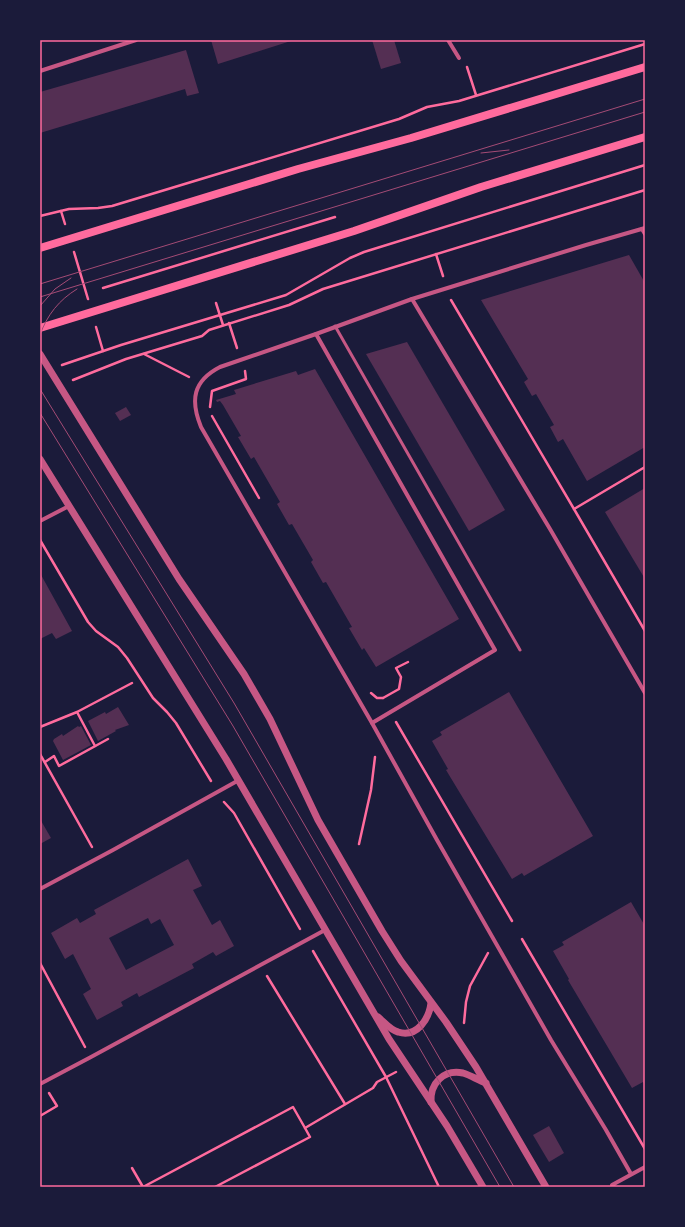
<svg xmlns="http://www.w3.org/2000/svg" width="685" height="1227" font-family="'PT Sans Narrow',sans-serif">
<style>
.building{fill:#542f53;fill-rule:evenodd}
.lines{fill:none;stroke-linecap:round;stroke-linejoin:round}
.path{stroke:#ff6b9d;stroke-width:2.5}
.service{stroke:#c65784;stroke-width:3}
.minor{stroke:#c65784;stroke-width:4}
.tertiary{stroke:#c65784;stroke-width:7}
.secondary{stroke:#ff6b9d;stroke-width:8}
.tram{stroke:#a44b75;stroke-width:1}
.neatline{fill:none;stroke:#ff6b9d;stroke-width:1.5}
</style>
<rect width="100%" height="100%" fill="#1b1b3a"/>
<g class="building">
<polygon points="211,40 294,40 218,64"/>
<polygon points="372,40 394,40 401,63 381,69"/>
<polygon points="186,50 199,93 187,96 185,89 40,133 40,92"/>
<polygon points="629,255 645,283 645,447 587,481 563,439 558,442 550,427 554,425 536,394 532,396 524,382 528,379 481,300"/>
<polygon points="407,342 505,510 469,531 366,354"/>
<polygon points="315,369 459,619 376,667 364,648 362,650 349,628 352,627 326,582 323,583 311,562 313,560 292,524 289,525 277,504 280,502 254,457 251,459 238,437 241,436 223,405 220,401 217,402 216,400 236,394 234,390 296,371 298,375"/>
<polygon points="126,407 131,415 120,421 115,413"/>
<polygon points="645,488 645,579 605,512"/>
<polygon points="40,573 72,631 56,639 52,633 40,639"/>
<polygon points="509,692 593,836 524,876 522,873 512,879 446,770 448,769 432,741 442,735 440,732"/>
<polygon points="118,707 129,725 115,730 116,731 98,741 88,721 105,712 106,714"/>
<polygon points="78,726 79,727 81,726 91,745 63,760 53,741 54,739 62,734 63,736"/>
<polygon points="40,819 51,838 40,844"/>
<path d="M188 859 202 886 193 890 212 925 220 920 234 946 216 956 213 952 192 964 194 968 139 997 137 993 121 1002 123 1006 97 1020 83 994 91 989 73 954 65 959 51 933 77 918 80 923 96 914 94 910ZM148 918 151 924 160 919 174 945 126 970 109 938Z"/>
<polygon points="631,902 645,926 645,1085 643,1082 632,1088 568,980 569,979 553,951 564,945 562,942"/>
<polygon points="549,1126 564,1153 549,1162 533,1135"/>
</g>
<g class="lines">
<g class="path">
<polyline points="467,67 476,95"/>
<polyline points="61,211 65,224"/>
<polyline points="40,216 69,209 98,208 112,206 399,119 427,107 459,101 645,44"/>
<polyline points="74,252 88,299"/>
<polyline points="436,254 443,276"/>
<polyline points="103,288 335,217"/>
<polyline points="451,300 574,509 645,467"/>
<polyline points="216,303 223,325"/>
<polyline points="229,323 237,348"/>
<polyline points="96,327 103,351"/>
<polyline points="144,354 189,377"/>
<polyline points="62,365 121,345 286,295 350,258 364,252 645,165"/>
<polyline points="73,380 126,359 202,336 209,330 289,305 323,289 645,190"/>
<polyline points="210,407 212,391 246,379 245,371"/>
<polyline points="212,416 259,498"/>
<polyline points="574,509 645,631"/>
<polyline points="40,540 88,622 96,631 118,647 127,658 153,698 167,712 176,723 211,781"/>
<polyline points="371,693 377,698 383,698"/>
<polyline points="383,698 399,689 401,677 396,668 408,662"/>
<polyline points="77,712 95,746"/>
<polyline points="396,722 512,921"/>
<polyline points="40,727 77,712 132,683"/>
<polyline points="40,754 92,847"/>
<polyline points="45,762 54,756 59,766 108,739"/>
<polyline points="224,802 234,813 300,929"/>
<polyline points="359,844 371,790 375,757"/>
<polyline points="522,939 645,1149"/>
<polyline points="313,951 386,1077 439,1187"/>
<polyline points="40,963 85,1047"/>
<polyline points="267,976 345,1104"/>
<polyline points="464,1023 466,1002 470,986 488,953"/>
<polyline points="40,1116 57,1106 49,1093"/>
<polyline points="132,1168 143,1187"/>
<polyline points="143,1187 293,1107 305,1128"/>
<polyline points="215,1187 310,1137 305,1128 373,1088 377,1082 396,1072"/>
</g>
<polyline class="service" points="335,326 520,650"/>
<g class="minor">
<polyline points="448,40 459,58"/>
<polyline points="40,71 136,40"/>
<polyline points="645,228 586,245 412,299 550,529 645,693"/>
<polyline points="642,229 645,234"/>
<path d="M412 299 316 334 220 367C193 381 190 400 201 427L372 723 437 840 551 1040 606 1130 631 1174"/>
<polyline points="316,334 495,650 372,723"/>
<polyline points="40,521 69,506"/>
<polyline points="40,889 113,850 239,780"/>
<polyline points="40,1084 91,1057 325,930"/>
<polyline points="614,1187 612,1185 645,1167"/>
</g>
<g class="tertiary">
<polyline points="40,354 179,579 244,674 270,719 318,820 382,931 401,961 446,1022 476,1067 546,1187"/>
<polyline points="40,459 226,759 389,1039 447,1126 483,1187"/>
<path d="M378 1017C384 1022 390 1030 398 1032 417 1038 429 1019 431 1003"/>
<path d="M431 1102C430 1084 443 1069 463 1073 470 1075 478 1080 486 1083"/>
</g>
<g class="secondary">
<polyline points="40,248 298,169 411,138 645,67"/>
<polyline points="40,328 354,231 481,187 645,137"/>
</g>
<g class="tram">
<polyline points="481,153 509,150"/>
<polyline points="40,284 645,99"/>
<polyline points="40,297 645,112"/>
<polyline points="40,306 55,289 71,278"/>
<path d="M40 335C47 315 59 300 77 289"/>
<polyline points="40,389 234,703 514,1187"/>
<polyline points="40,413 233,726 500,1187"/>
</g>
</g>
<rect width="685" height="1227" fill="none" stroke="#1b1b3a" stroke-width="82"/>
<rect x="41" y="41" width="603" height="1145" class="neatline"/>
</svg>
